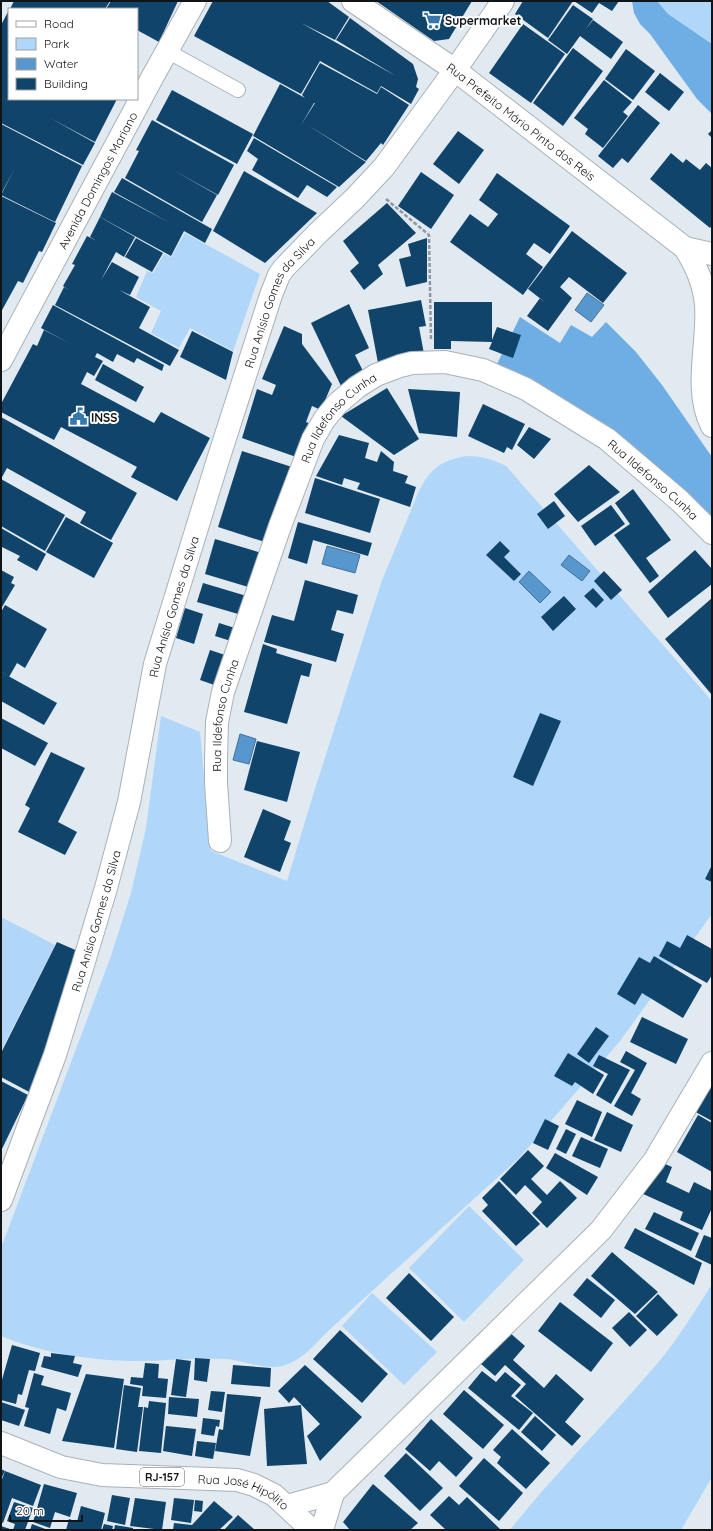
<svg xmlns="http://www.w3.org/2000/svg" width="713" height="1531" font-family="Quicksand,sans-serif">
<style>
.green{fill:#b0d6f9}
.forest{fill:#6eaee5}
.water{fill:#5897cd;stroke:#437096}
.building{fill:#11446a;fill-rule:evenodd}
.lines{fill:none;stroke-linecap:round;stroke-linejoin:round}
.service-casing{stroke:#aab1b8;stroke-width:16}
.minor-casing{stroke:#aab1b8;stroke-width:24}
.tertiary-casing{stroke:#aab1b8;stroke-width:24}
.secondary-casing{stroke:#aab1b8;stroke-width:24}
.primary-casing{stroke:#aab1b8;stroke-width:24}
.path{stroke:#90969c;stroke-width:2.5;stroke-dasharray:4 2;stroke-linecap:butt}
.service{stroke:#fff;stroke-width:14}
.minor{stroke:#fff;stroke-width:22}
.tertiary{stroke:#fff;stroke-width:22}
.secondary{stroke:#fff;stroke-width:22}
.primary{stroke:#fff;stroke-width:22}
.labels{text-anchor:middle;dominant-baseline:central;stroke-width:4;stroke-linejoin:round;paint-order:stroke}
.shield{fill:#fff;stroke:#585a5d;stroke-width:1}
.shield-label{font-size:11px;font-weight:bold;fill:#111417}
.poi-label{font-size:12px;font-weight:bold;fill:#111417;stroke:#fff;text-anchor:start}
.street-label{font-size:12px;fill:#111417;stroke:#fff}
</style>
<rect width="100%" height="100%" fill="#e1e9f1"/>
<g class="green">
<polygon points="657,1 712,1 712,44 668,14"/>
<polygon points="185,233 260,274 233,351 190,328 179,348 151,333 161,311 136,297 147,271 153,273 164,254 171,257"/>
<path d="M466 456C481 456 492 459 506 466L712 701V914L620 1041 519 1158 329 1330C315 1344 302 1361 282 1366 262 1370 244 1360 225 1359 197 1357 166 1361 137 1361 94 1361 41 1353 1 1336V1248L111 956 131 893 146 828 161 716 200 732 211 851 287 881 314 792 381 583 418 493C430 469 440 461 466 456Z"/>
<polygon points="1,917 55,945 1,1051"/>
<polygon points="469,1206 524,1260 464,1322 409,1268"/>
<path d="M712 1284V1477L681 1530H510C556 1472 609 1420 657 1364 678 1339 695 1311 712 1284Z"/>
<polygon points="372,1293 437,1352 404,1385 342,1326"/>
</g>
<g class="forest">
<polygon points="632,1 657,1 668,14 712,44 712,114 697,99 650,34 640,24 634,13"/>
<polygon points="520,317 560,343 571,325 592,337 606,322 636,352 662,385 712,457 712,516 674,484 495,368"/>
</g>
<g class="water">
<polygon points="587,293 604,305 591,322 575,310"/>
<polygon points="327,546 360,555 355,573 322,564"/>
<polygon points="569,555 590,571 582,581 561,565"/>
<polygon points="529,571 551,592 540,603 519,582"/>
<polygon points="240,734 256,739 249,764 233,760"/>
</g>
<g class="building">
<polygon points="14,1 110,1 105,9 10,9"/>
<polygon points="111,1 178,1 159,42 137,30 137,9 106,9"/>
<polygon points="213,1 327,1 349,17 335,40 301,23 396,76 336,40 350,18 413,64 418,79 416,87 419,89 411,104 381,86 377,93 320,61 301,94 194,36"/>
<polygon points="376,1 472,1 449,39 434,41"/>
<polygon points="523,1 573,1 548,38 515,14"/>
<polygon points="574,1 619,1 612,11 599,3 592,13"/>
<polygon points="573,5 593,19 585,30 593,20 623,42 611,59 580,36 567,54 548,40"/>
<polygon points="9,10 9,99 117,99 95,142 50,118 95,143 83,165 1,123 1,25"/>
<polygon points="523,24 565,54 531,103 489,73"/>
<polygon points="573,48 603,71 563,126 533,103"/>
<polygon points="626,49 655,71 633,100 605,79"/>
<path d="M320 63 377 94 381 87 409 105 383 145 381 143 366 161 306 124 366 162 339 187 253 136 280 84 305 98 302 95ZM314 103H315L301 125Z"/>
<polygon points="660,73 684,92 669,111 645,92"/>
<polygon points="604,80 632,102 623,112 628,116 603,148 585,134 588,129 574,118"/>
<polygon points="172,90 253,134 237,164 156,120"/>
<polygon points="638,105 660,123 628,163 622,158 613,168 598,156"/>
<polygon points="152,120 234,165 218,195 171,169 217,195 202,222 125,178 139,151 136,150"/>
<polygon points="1,124 82,166 55,222 1,195 15,168 1,194"/>
<polygon points="712,130 712,138 708,134"/>
<polygon points="458,131 484,150 459,184 433,164"/>
<polygon points="254,138 337,187 327,197 307,185 298,198 252,170 258,159 247,151"/>
<polygon points="671,153 683,163 686,159 700,170 706,163 712,168 712,225 710,228 650,179"/>
<polygon points="244,171 317,213 265,263 213,231"/>
<polygon points="421,172 454,195 431,229 398,206"/>
<polygon points="497,173 570,226 550,254 534,243 526,254 543,267 523,295 450,242 470,214 488,227 498,214 479,200"/>
<polygon points="122,178 212,229 205,243 184,231 171,256 100,217 112,192 170,223 114,192"/>
<polygon points="1,196 56,223 42,252 39,251 23,283 18,281 1,312"/>
<polygon points="387,203 416,233 378,265 383,274 364,290 350,271 359,263 343,241"/>
<polygon points="100,217 135,237 124,257 116,252 101,280 112,262 139,277 130,295 119,290 150,307 139,328 179,350 170,366 55,305 64,287 69,290 63,286 75,265 72,264 87,236 97,241 90,237"/>
<polygon points="572,231 627,273 603,303 569,277 560,287 572,298 548,331 527,316 540,298 546,303 528,289"/>
<polygon points="136,238 163,253 152,272 125,257"/>
<polygon points="427,238 427,282 406,287 399,259 411,256 408,244"/>
<polygon points="421,300 426,326 419,327 424,354 378,363 368,310"/>
<polygon points="434,302 492,302 492,340 497,327 521,335 513,358 489,349 492,342 451,341 451,349 434,349"/>
<polygon points="349,304 369,348 355,355 365,375 341,386 311,323"/>
<polygon points="53,305 164,365 162,371 137,358 134,363 117,354 113,362 97,353 95,357 103,361 94,376 87,372 81,384 154,423 161,412 210,438 177,501 131,477 137,467 61,427 54,440 1,412 1,404 33,344 37,346 44,330 71,344 41,328"/>
<polygon points="284,326 302,334 302,344 332,384 321,410 312,406 306,422 314,425 302,459 242,438 257,389 272,395 276,385 262,379"/>
<polygon points="192,331 233,352 226,380 180,357"/>
<polygon points="103,364 144,387 136,402 95,380"/>
<polygon points="387,388 419,439 394,455 341,416"/>
<polygon points="408,389 460,392 457,437 419,433"/>
<polygon points="483,404 525,424 512,450 507,447 504,453 468,436"/>
<polygon points="1,417 137,493 111,540 80,523 86,512 7,468 1,479 65,515 45,551 1,526"/>
<polygon points="529,427 551,439 534,459 517,445"/>
<polygon points="339,435 369,443 365,458 377,462 381,451 394,462 393,471 408,476 405,483 416,487 410,507 357,489 360,483 344,478 342,485 316,476"/>
<polygon points="242,451 295,468 271,544 218,527"/>
<polygon points="589,465 620,492 578,522 554,494"/>
<polygon points="315,478 380,499 370,533 305,513"/>
<polygon points="633,489 671,540 646,558 659,576 650,583 614,535 630,524 615,503"/>
<polygon points="554,501 565,516 548,529 537,514"/>
<polygon points="611,505 625,524 595,546 581,526"/>
<polygon points="66,517 113,543 94,578 46,552"/>
<polygon points="298,522 372,543 368,556 313,540 307,564 288,558"/>
<polygon points="1,528 46,554 37,571 17,560 20,556 2,547 1,549"/>
<polygon points="215,539 265,554 255,589 205,574"/>
<polygon points="500,541 510,551 504,557 521,574 514,581 486,555"/>
<polygon points="695,550 712,569 712,584 668,618 648,592"/>
<polygon points="1,570 14,577 11,583 15,585 2,607 1,607"/>
<polygon points="604,571 622,590 611,600 594,581"/>
<polygon points="305,580 358,595 353,614 337,610 331,630 344,634 336,662 264,642 272,615 294,621"/>
<polygon points="203,583 250,597 245,616 197,602"/>
<polygon points="593,588 604,600 596,608 584,596"/>
<polygon points="564,596 576,609 553,631 541,617"/>
<polygon points="712,598 712,695 665,639"/>
<polygon points="5,605 47,629 25,668 17,663 9,677 1,672 1,612"/>
<polygon points="185,608 203,614 194,644 176,638"/>
<polygon points="219,623 238,629 234,642 215,636"/>
<polygon points="263,644 277,649 276,653 312,664 309,677 301,675 287,724 244,712"/>
<polygon points="210,650 231,657 220,687 200,680"/>
<polygon points="1,672 57,703 44,725 1,701"/>
<polygon points="540,713 561,721 533,786 513,777"/>
<polygon points="1,718 48,743 35,766 1,748"/>
<polygon points="257,741 300,752 287,802 244,790"/>
<polygon points="51,752 85,768 58,822 77,832 65,855 18,832 30,808 25,805"/>
<polygon points="263,809 291,821 284,840 291,843 280,872 244,857"/>
<polygon points="712,865 712,882 705,879"/>
<polygon points="687,935 712,949 712,975 707,983 659,956 667,941 680,948"/>
<polygon points="57,942 80,952 33,1094 1,1077 1,1053"/>
<polygon points="654,956 702,985 683,1018 642,993 635,1005 617,994 639,957 650,963"/>
<polygon points="642,1017 688,1039 676,1064 630,1042"/>
<polygon points="596,1027 609,1036 589,1063 577,1054"/>
<polygon points="626,1051 647,1063 631,1093 641,1099 632,1116 614,1106 635,1070 620,1062"/>
<polygon points="568,1053 604,1075 593,1094 575,1082 572,1086 554,1076"/>
<polygon points="599,1055 630,1070 611,1104 596,1095 608,1074 593,1066"/>
<polygon points="712,1072 712,1121 692,1110"/>
<polygon points="1,1081 28,1095 1,1151"/>
<polygon points="577,1100 602,1112 592,1137 565,1124"/>
<polygon points="607,1112 633,1125 621,1152 594,1140"/>
<polygon points="698,1115 712,1123 712,1172 677,1152"/>
<polygon points="545,1119 559,1126 548,1150 533,1143"/>
<polygon points="566,1129 576,1134 566,1154 556,1149"/>
<polygon points="581,1137 608,1149 600,1168 572,1156"/>
<polygon points="528,1150 544,1166 531,1179 547,1195 560,1181 577,1198 547,1228 532,1213 542,1202 525,1185 516,1195 500,1179"/>
<polygon points="555,1153 598,1177 587,1195 546,1168"/>
<polygon points="656,1160 672,1167 666,1182 689,1193 694,1182 712,1191 712,1208 702,1230 680,1220 683,1212 641,1193"/>
<polygon points="499,1181 540,1224 516,1246 482,1211 488,1205 482,1198"/>
<polygon points="654,1212 699,1233 691,1251 645,1229"/>
<polygon points="635,1228 702,1263 694,1285 624,1248"/>
<polygon points="704,1235 712,1238 712,1265 695,1257"/>
<polygon points="612,1252 658,1292 635,1314 591,1276"/>
<polygon points="409,1273 454,1317 431,1341 386,1298"/>
<polygon points="587,1278 615,1300 601,1318 573,1295"/>
<polygon points="658,1294 678,1315 657,1336 636,1316"/>
<polygon points="560,1302 613,1343 591,1372 538,1331"/>
<polygon points="629,1312 647,1330 630,1347 612,1328"/>
<polygon points="340,1330 388,1374 362,1403 313,1359"/>
<polygon points="509,1332 525,1346 513,1360 544,1388 556,1374 584,1399 565,1422 581,1436 572,1446 515,1396 526,1384 505,1365 495,1376 481,1364"/>
<polygon points="12,1345 40,1353 35,1371 29,1370 22,1395 18,1394 16,1404 1,1400 1,1383"/>
<polygon points="51,1353 75,1356 73,1363 82,1365 78,1377 41,1367 44,1356 51,1357"/>
<polygon points="195,1358 210,1359 207,1382 194,1380"/>
<polygon points="176,1359 191,1361 186,1397 171,1395"/>
<polygon points="145,1363 159,1364 158,1378 168,1379 166,1398 142,1396 143,1386 130,1384 131,1377 143,1378"/>
<polygon points="233,1365 271,1368 270,1387 231,1384"/>
<polygon points="305,1365 362,1417 320,1461 307,1436 320,1424 294,1397 289,1403 278,1391"/>
<polygon points="482,1371 496,1382 505,1372 521,1385 511,1396 533,1413 519,1430 468,1388"/>
<polygon points="34,1373 44,1376 41,1385 71,1393 66,1411 57,1408 50,1434 24,1426 29,1408 25,1407"/>
<polygon points="86,1374 124,1379 114,1448 62,1441"/>
<polygon points="124,1385 141,1388 138,1407 143,1407 137,1452 116,1449"/>
<polygon points="464,1390 504,1425 483,1449 443,1414"/>
<polygon points="211,1391 225,1392 222,1412 208,1410"/>
<polygon points="227,1394 261,1397 250,1456 215,1451 219,1429 223,1430"/>
<polygon points="169,1397 199,1399 197,1417 168,1414"/>
<polygon points="149,1401 166,1403 161,1453 139,1451 144,1407 148,1408"/>
<polygon points="1,1402 25,1410 19,1426 1,1420"/>
<polygon points="301,1405 307,1464 267,1466 264,1409"/>
<polygon points="535,1416 556,1435 542,1451 521,1432"/>
<polygon points="203,1418 220,1420 219,1427 216,1426 214,1436 201,1434"/>
<polygon points="431,1419 473,1458 456,1477 439,1461 430,1471 405,1449"/>
<polygon points="166,1426 196,1429 192,1456 163,1451"/>
<polygon points="512,1429 550,1463 526,1489 497,1463 501,1457 493,1450"/>
<polygon points="197,1441 216,1443 213,1459 195,1456"/>
<polygon points="406,1453 443,1488 420,1511 384,1476"/>
<polygon points="484,1458 523,1493 499,1521 459,1486"/>
<polygon points="1,1469 5,1471 1,1479"/>
<polygon points="5,1471 41,1485 33,1506 12,1498 3,1523 1,1522 1,1482"/>
<polygon points="44,1484 77,1493 70,1517 55,1512 50,1528 33,1522"/>
<polygon points="373,1484 418,1523 410,1530 350,1530 343,1522"/>
<polygon points="112,1495 130,1498 125,1525 107,1521"/>
<polygon points="449,1496 459,1505 467,1497 501,1530 446,1530 430,1515"/>
<polygon points="135,1498 166,1502 162,1530 130,1526"/>
<polygon points="174,1498 194,1500 191,1523 171,1520"/>
<polygon points="195,1500 203,1501 202,1512 194,1511"/>
<polygon points="214,1501 233,1517 219,1530 173,1530 174,1523 192,1525"/>
<polygon points="14,1502 33,1508 25,1530 1,1530 1,1526 13,1530 15,1524 7,1521"/>
<polygon points="81,1506 105,1513 101,1530 66,1530 69,1519 77,1522"/>
<polygon points="238,1515 255,1530 224,1530"/>
<polygon points="32,1524 48,1530 30,1530"/>
<polygon points="104,1524 113,1526 112,1530 102,1530"/>
<polygon points="115,1525 133,1528 133,1530 114,1530"/>
</g>
<g class="lines">
<defs>
<polyline id="service" points="167,51 238,90"/>
<g id="minor">
<path id="s1" d="M353 1 455 70 685 248C696 266 704 283 706 305 709 344 693 389 712 426"/>
<polyline points="685,248 712,254"/>
<path id="s2" d="M220 841 216 783V759L217 722 223 692 280 526 313 439 324 420 337 404 357 387 376 375 400 366 412 363 445 362 483 370 526 389 607 439 680 501 712 533"/>
<polyline points="287,1506 333,1493 601,1230 654,1161 712,1063"/>
<polyline points="322,1530 333,1493"/>
</g>
<g id="tertiary">
<path id="s3" d="M1 1200 55 1055 83 965 106 888 129 802 155 664 217 463 271 295 279 275 284 268 318 233 355 198 384 167 455 70 503 1"/>
</g>
<g id="secondary">
<path id="s4" d="M1 360 153 76 195 1"/>
</g>
<g id="primary">
<path id="s5" d="M1 1443 61 1467 102 1475 237 1480 254 1485 274 1495 312 1530"/>
</g>
</defs>
<use href="#service" class="service-casing"/>
<use href="#minor" class="minor-casing"/>
<use href="#tertiary" class="tertiary-casing"/>
<use href="#secondary" class="secondary-casing"/>
<use href="#primary" class="primary-casing"/>
<polyline class="path" points="386,199 429,235 431,340"/>
<use href="#service" class="service"/>
<use href="#minor" class="minor"/>
<use href="#tertiary" class="tertiary"/>
<use href="#secondary" class="secondary"/>
<use href="#primary" class="primary"/>
</g>
<defs>
<symbol id="supermarket-bare" viewBox="-9 -9 18 18"><path d="M-6-5.5h2.5l.6 2H6L4.5 2H-2.5L-4.4-4H-6ZM-1.5 3.2a1.3 1.3 0 1 0 .1 0ZM3 3.2a1.3 1.3 0 1 0 .1 0Z" fill="#3578ad" stroke="#fff" stroke-width="2.5" paint-order="stroke"/></symbol>
<symbol id="civic-bare" viewBox="-9 -9 18 18"><path d="M-.6-6.5H3V-4.5H.6V-3L4-1V1h2V6H-6V1h2V-1L-.6-3ZM-1.2 2.5V6h2.4V2.5Z" fill="#3578ad" stroke="#fff" stroke-width="2.5" paint-order="stroke"/></symbol>
</defs>
<g fill-rule="evenodd">
<use href="#supermarket-bare" x="420" y="8" width="25" height="25"/>
<use href="#civic-bare" x="66" y="404" width="25" height="25"/>
</g>
<g class="labels">
<rect class="shield" x="140" y="1468" width="44" height="18" rx="3"/>
<g class="shield-label">
<text x="162" y="1477">RJ-157</text>
</g>
<g class="poi-label">
<text x="445" y="20">Supermarket</text>
<text x="91" y="417">INSS</text>
</g>
<g class="street-label">
<text stroke="none"><textPath href="#s1" startOffset="207">Rua Prefeito Mário Pinto dos Reis</textPath></text>
<text stroke="none"><textPath href="#s4" startOffset="204">Avenida Domingos Mariano</textPath></text>
<text stroke="none"><textPath href="#s3" startOffset="943">Rua Anísio Gomes da Silva</textPath></text>
<text stroke="none"><textPath href="#s2" startOffset="451">Rua Ildefonso Cunha</textPath></text>
<text stroke="none"><textPath href="#s2" startOffset="823">Rua Ildefonso Cunha</textPath></text>
<text stroke="none"><textPath href="#s3" startOffset="619">Rua Anísio Gomes da Silva</textPath></text>
<text stroke="none"><textPath href="#s2" startOffset="127">Rua Ildefonso Cunha</textPath></text>
<text stroke="none"><textPath href="#s3" startOffset="295">Rua Anísio Gomes da Silva</textPath></text>
<text stroke="none"><textPath href="#s5" startOffset="251">Rua José Hipólito</textPath></text>
</g>
</g>
<rect width="713" height="1531" fill="none" stroke="#111417" stroke-width="4"/>
<rect x="8" y="8" width="130" height="92" fill="#ffffff" stroke="#a0a1a2"/>
<rect x="16" y="21" width="20" height="6" fill="#ffffff" stroke="#a0a1a2"/>
<text x="44" y="28" font-size="12" fill="#111417">Road</text>
<rect x="16" y="38" width="20" height="12" fill="#b0d6f9" stroke="#a0a1a2"/>
<text x="44" y="48" font-size="12" fill="#111417">Park</text>
<rect x="16" y="58" width="20" height="12" fill="#5897cd" stroke="#a0a1a2"/>
<text x="44" y="68" font-size="12" fill="#111417">Water</text>
<rect x="16" y="78" width="20" height="12" fill="#11446a" stroke="#a0a1a2"/>
<text x="44" y="88" font-size="12" fill="#111417">Building</text>
<path d="M10 1515v6h72v-6" fill="none" stroke="#111417" stroke-width="2"/>
<text x="16" y="1515" font-size="12" fill="#111417" stroke="#ffffff" stroke-width="3" paint-order="stroke">20 m</text>
</svg>
